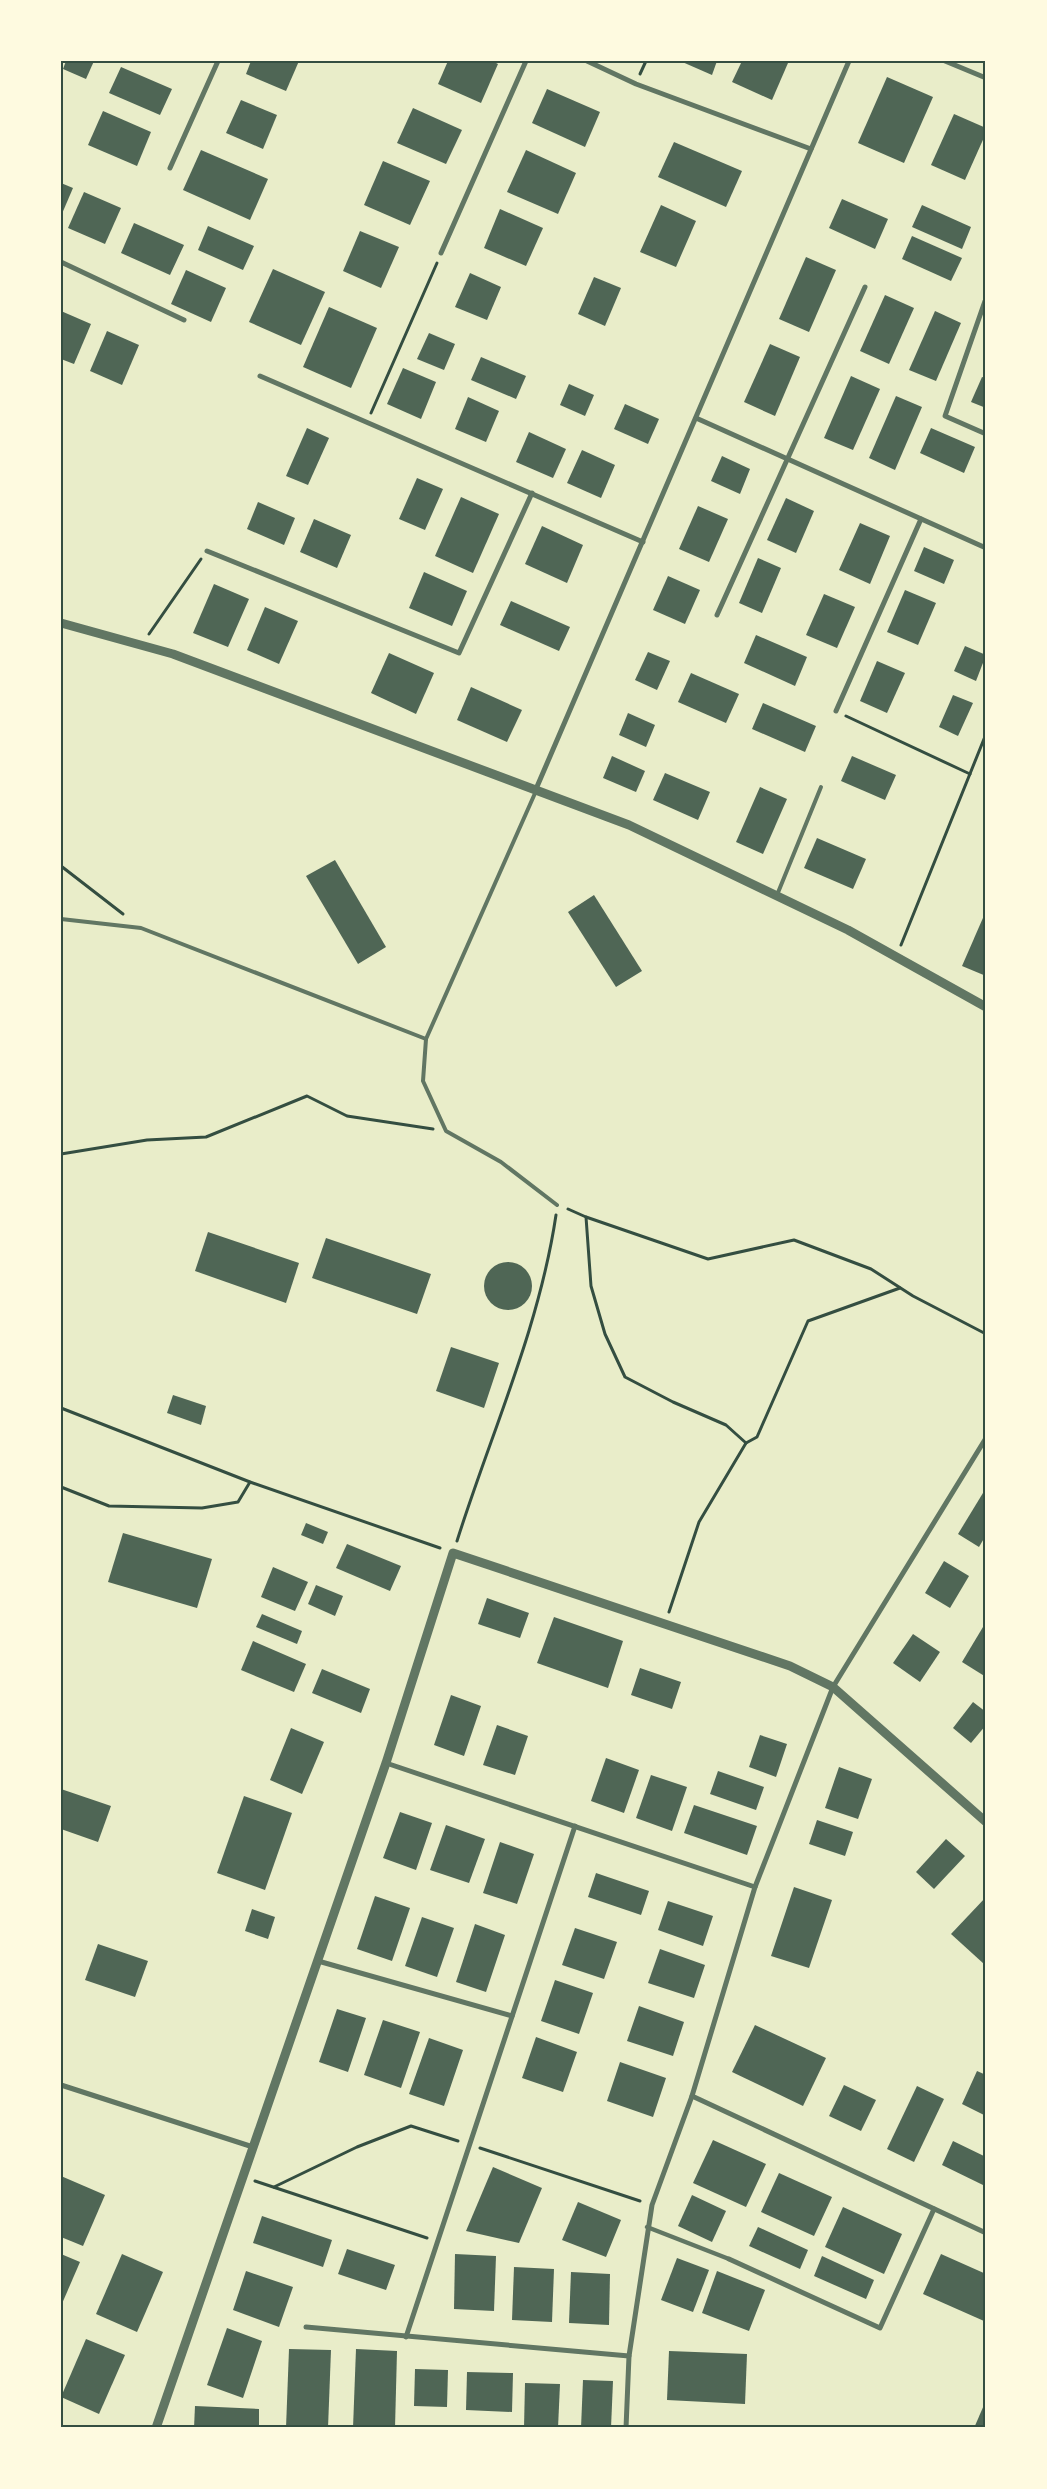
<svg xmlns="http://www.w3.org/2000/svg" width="1047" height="2489" font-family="'PT Sans Narrow',sans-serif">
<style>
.building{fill:#4f6655}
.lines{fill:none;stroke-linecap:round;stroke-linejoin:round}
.path{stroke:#344e41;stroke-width:3}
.service{stroke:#617663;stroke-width:4}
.pedestrian{stroke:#617663;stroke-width:4.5}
.minor{stroke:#617663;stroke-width:5}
.tertiary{stroke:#617663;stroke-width:9}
.neatline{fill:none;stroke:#344e41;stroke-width:2}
</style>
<rect width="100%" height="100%" fill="#e9edc9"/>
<g class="building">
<polygon points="66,61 94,61 86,79 63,69"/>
<polygon points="251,61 299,61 286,91 246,74"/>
<polygon points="448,61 492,61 498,64 481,103 438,84"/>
<polygon points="680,61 717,61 712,75"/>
<polygon points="742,61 783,61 788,63 772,100 732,82"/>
<polygon points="121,67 172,89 160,115 109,93"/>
<polygon points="887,77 933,97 904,163 858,143"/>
<polygon points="547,89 600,112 585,147 532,123"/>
<polygon points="241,100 277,115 263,149 226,133"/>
<polygon points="413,108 462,130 446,164 397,143"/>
<polygon points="103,111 151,132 137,166 88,145"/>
<polygon points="954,114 986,128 986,133 965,180 931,165"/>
<polygon points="674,142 742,171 726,207 658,177"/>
<polygon points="201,150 268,179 250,220 183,190"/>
<polygon points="526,150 576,173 558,214 507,192"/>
<polygon points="383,161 430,181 410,225 364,205"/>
<polygon points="61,183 73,188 61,216"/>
<polygon points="84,192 121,208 105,244 68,228"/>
<polygon points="842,199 888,219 875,249 829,228"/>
<polygon points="661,205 696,221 676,267 640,252"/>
<polygon points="922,205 971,227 962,249 912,227"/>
<polygon points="500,209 543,228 526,266 484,248"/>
<polygon points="134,223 184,245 170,275 121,253"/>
<polygon points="208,226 254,246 243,270 198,250"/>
<polygon points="360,231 399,247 381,288 343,271"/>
<polygon points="912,236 962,258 951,281 902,259"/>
<polygon points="806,257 836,270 809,332 779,319"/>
<polygon points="273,269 325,292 301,345 249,322"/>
<polygon points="186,270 226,288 211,322 171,304"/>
<polygon points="470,273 501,287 487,320 455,307"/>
<polygon points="594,277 621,288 605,326 578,314"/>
<polygon points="885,295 914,308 889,364 860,351"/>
<polygon points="329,307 377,328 351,388 303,367"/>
<polygon points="61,311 91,324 74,364 61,359"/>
<polygon points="935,311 961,323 936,381 909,370"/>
<polygon points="107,331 139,345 122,385 90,371"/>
<polygon points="429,333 455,344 444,370 417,359"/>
<polygon points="770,344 800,357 775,416 744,402"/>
<polygon points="481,357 526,376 516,399 471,380"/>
<polygon points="403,368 436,382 421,419 387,404"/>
<polygon points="851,376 880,389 853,450 824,438"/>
<polygon points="982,377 986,378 986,408 971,402"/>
<polygon points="569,384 594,395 585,416 560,405"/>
<polygon points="896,396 922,407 895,470 869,458"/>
<polygon points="468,397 499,411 486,442 455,429"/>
<polygon points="625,404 659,419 648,444 614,429"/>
<polygon points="307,428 329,438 308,485 286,476"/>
<polygon points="931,428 975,447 964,473 920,453"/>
<polygon points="529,432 566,449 553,478 516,462"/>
<polygon points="582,450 615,465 601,498 567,483"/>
<polygon points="722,456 750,469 740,494 711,481"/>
<polygon points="417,478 443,489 425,530 399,519"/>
<polygon points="461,497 499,514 473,573 435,556"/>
<polygon points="786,498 814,511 796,553 767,540"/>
<polygon points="258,502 295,518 284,545 247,529"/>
<polygon points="698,506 728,519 709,562 679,549"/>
<polygon points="314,519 351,535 337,568 300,552"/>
<polygon points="860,523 890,536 870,584 839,570"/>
<polygon points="542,526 583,545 567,583 525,564"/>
<polygon points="924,547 954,560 944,584 914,571"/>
<polygon points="758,558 781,568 762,613 739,603"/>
<polygon points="424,572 467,591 452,626 409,608"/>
<polygon points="668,576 700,590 685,624 653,610"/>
<polygon points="214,584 249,599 228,647 193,633"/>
<polygon points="905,590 936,603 918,645 887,632"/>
<polygon points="824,594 855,607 837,648 806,635"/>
<polygon points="511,601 570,627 559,651 500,625"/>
<polygon points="265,607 298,621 279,664 247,650"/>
<polygon points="756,635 807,657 795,686 744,663"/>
<polygon points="965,646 986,655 976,681 954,671"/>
<polygon points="648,652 670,661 657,690 635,680"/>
<polygon points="389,653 434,673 416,714 371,693"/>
<polygon points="877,661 905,673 887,713 860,701"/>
<polygon points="691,673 739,694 726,723 678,702"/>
<polygon points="471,687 522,710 507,742 457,720"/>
<polygon points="953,695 973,703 958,736 939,727"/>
<polygon points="763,703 816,726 805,752 752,729"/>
<polygon points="628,713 655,725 646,747 619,735"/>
<polygon points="612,756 645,771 636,792 603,778"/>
<polygon points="852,756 896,775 885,800 841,781"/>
<polygon points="665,773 710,792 698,820 653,800"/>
<polygon points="760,787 787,799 763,854 736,842"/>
<polygon points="817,838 866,859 853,889 804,868"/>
<polygon points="335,860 386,947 358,964 306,876"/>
<polygon points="594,895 642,971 616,987 568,912"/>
<polygon points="986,911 986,976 962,966"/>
<polygon points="208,1232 299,1263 286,1303 195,1271"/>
<polygon points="326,1238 431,1274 417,1314 312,1278"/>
<circle cx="508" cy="1286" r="24"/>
<polygon points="451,1347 499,1363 484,1408 436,1391"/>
<polygon points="173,1395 206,1406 201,1425 167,1413"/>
<polygon points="986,1488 986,1535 979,1547 958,1534"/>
<polygon points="306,1523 328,1532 323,1544 301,1535"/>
<polygon points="123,1533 212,1559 197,1608 108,1582"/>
<polygon points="347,1544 401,1566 390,1591 336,1568"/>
<polygon points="944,1561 969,1576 950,1608 925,1593"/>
<polygon points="273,1567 308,1582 295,1611 261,1597"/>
<polygon points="316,1585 343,1596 335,1616 308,1604"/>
<polygon points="487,1598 529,1613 520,1638 478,1624"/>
<polygon points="262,1614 302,1631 297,1644 256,1627"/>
<polygon points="554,1617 623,1641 608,1688 537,1663"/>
<polygon points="986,1622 986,1677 962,1662"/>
<polygon points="913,1634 940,1652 920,1682 893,1663"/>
<polygon points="253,1641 306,1664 294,1692 241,1670"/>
<polygon points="640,1668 681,1682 672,1709 631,1695"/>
<polygon points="322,1669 370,1689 361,1713 312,1693"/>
<polygon points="451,1695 481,1706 464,1756 434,1745"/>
<polygon points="973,1702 986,1712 986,1725 971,1743 953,1728"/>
<polygon points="497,1725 528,1736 515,1775 483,1765"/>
<polygon points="291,1728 324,1742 302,1794 270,1780"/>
<polygon points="760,1735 787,1744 776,1777 749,1767"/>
<polygon points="606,1758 639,1770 624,1813 591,1801"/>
<polygon points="839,1767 872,1779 858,1819 825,1808"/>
<polygon points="718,1771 764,1787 756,1810 710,1794"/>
<polygon points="651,1775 687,1787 672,1831 636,1818"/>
<polygon points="61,1789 111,1806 98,1842 61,1829"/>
<polygon points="244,1796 292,1813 265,1890 217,1873"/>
<polygon points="694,1805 757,1826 747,1855 684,1833"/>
<polygon points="400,1812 432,1823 416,1870 383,1858"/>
<polygon points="817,1820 853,1832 845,1856 809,1844"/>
<polygon points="446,1825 485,1839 469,1883 430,1870"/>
<polygon points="946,1839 965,1856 934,1889 916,1872"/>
<polygon points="500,1842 534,1854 517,1904 483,1893"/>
<polygon points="596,1873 649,1891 641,1915 588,1897"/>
<polygon points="794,1887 832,1900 809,1968 771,1956"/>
<polygon points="375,1896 410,1908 392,1961 357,1949"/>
<polygon points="986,1897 986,1962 984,1964 951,1934"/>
<polygon points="668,1901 713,1916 703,1946 658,1930"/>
<polygon points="252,1909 275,1917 268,1939 245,1931"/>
<polygon points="422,1917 454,1928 437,1977 405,1966"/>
<polygon points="475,1924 505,1935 486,1992 456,1982"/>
<polygon points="575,1928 617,1942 604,1979 562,1965"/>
<polygon points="98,1944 148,1961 135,1997 85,1980"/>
<polygon points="660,1949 705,1965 694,1998 648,1983"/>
<polygon points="555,1980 593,1993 579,2034 541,2021"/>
<polygon points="639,2006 684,2022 673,2056 627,2041"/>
<polygon points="337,2009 366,2018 348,2072 319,2062"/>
<polygon points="383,2020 420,2032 401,2088 364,2075"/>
<polygon points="755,2025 826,2058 803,2106 732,2072"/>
<polygon points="536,2037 577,2052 563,2092 522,2078"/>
<polygon points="429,2038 463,2050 444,2106 409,2094"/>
<polygon points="620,2062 666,2078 653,2117 607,2101"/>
<polygon points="977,2071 986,2075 984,2115 962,2104"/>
<polygon points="844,2085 876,2100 861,2131 829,2116"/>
<polygon points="917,2086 944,2099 914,2162 887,2149"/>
<polygon points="713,2140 766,2164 746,2207 693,2183"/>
<polygon points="953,2141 986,2157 986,2180 983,2185 942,2165"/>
<polygon points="493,2167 542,2188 519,2243 466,2231"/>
<polygon points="779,2173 832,2197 814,2236 761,2212"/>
<polygon points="61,2176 105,2195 83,2246 61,2237"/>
<polygon points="692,2195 726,2211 712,2242 678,2226"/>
<polygon points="578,2202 621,2220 606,2257 562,2240"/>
<polygon points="843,2207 902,2234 884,2274 825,2247"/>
<polygon points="262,2216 332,2240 323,2267 253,2243"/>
<polygon points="758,2227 808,2250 800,2269 749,2246"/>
<polygon points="347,2249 395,2265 386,2290 338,2274"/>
<polygon points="61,2254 80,2262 61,2306"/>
<polygon points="122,2254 163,2272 137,2332 96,2314"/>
<polygon points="455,2254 496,2256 494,2311 454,2309"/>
<polygon points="941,2254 986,2274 984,2321 923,2294"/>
<polygon points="822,2256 874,2280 866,2299 814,2276"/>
<polygon points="677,2258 709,2270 693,2312 661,2300"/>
<polygon points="514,2267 554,2269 552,2322 512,2320"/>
<polygon points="246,2271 293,2287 279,2327 233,2310"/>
<polygon points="717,2271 765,2290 749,2331 702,2313"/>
<polygon points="571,2272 610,2274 609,2325 569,2323"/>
<polygon points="227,2328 262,2341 243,2398 207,2385"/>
<polygon points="86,2339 125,2355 99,2414 61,2397"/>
<polygon points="289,2349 331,2350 328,2428 286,2428"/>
<polygon points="356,2349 397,2351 395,2428 353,2428"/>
<polygon points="669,2351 747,2354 745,2404 667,2400"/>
<polygon points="415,2369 448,2370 447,2407 414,2406"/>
<polygon points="467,2372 513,2373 512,2412 466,2410"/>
<polygon points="583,2380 613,2381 611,2428 581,2428"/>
<polygon points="525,2383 560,2384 558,2428 524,2428"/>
<polygon points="984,2405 986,2406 986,2428 974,2428"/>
<polygon points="195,2406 259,2409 259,2428 194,2428"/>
</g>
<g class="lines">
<g class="path">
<polyline points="640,74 646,61"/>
<polyline points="371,413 437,263"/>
<polyline points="149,634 201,559"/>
<polyline points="846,716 970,774"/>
<polyline points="61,866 123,914"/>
<polyline points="901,945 986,734"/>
<polyline points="61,1154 147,1140 206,1137 307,1096 347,1116 433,1129"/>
<polyline points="568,1209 586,1217 591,1286 605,1334 625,1377 673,1402 726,1425 746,1443 699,1522 669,1612"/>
<polyline points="586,1217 708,1259 794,1240 871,1269 913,1296 986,1334"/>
<polyline points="61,1408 250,1482 440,1548"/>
<polyline points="746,1443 757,1437 808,1321 900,1288"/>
<polyline points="61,1487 109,1506 202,1508 238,1502 250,1482"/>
<path d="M457 1541C491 1433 539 1329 556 1215"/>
<polyline points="480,2148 640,2201"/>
<polyline points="255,2181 427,2238"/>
<polyline points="274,2187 357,2147 411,2126 458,2141"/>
</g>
<g class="service">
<polyline points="536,791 426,1039 423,1081 446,1131 501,1162 557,1205"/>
<polyline points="777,895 821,787"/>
<polyline points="61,919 141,928 426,1039"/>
</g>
<polyline class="pedestrian" points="647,2227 729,2259"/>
<g class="minor">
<polyline points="587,61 636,84 811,149"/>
<polyline points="945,61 986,78"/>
<polyline points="170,168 218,61"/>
<polyline points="441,253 526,61"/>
<polyline points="61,262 184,320"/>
<polyline points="985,301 945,416 986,434"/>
<polyline points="260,376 643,542"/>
<polyline points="696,418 986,548"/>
<polyline points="207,551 459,653 532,493"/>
<polyline points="717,615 865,287"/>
<polyline points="836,711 921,519"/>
<polyline points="536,789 849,61"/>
<polyline points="386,1763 755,1887"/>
<polyline points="318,1961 512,2016"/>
<polyline points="61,2085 253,2147"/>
<polyline points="692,2096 986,2233"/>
<polyline points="729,2259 880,2328 934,2209"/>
<polyline points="306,2327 629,2356"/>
<polyline points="406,2337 575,1826"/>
<polyline points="626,2428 629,2356 652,2205 692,2096 755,1887 833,1687 986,1438"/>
</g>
<g class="tertiary">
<polyline points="61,623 173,654 629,825 848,930 986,1007"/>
<polyline points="156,2428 386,1763 453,1553 790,1666 833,1687 986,1822"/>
</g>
</g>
<rect width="1047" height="2489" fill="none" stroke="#fefae0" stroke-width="125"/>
<rect x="62" y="62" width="922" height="2364" class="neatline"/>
</svg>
